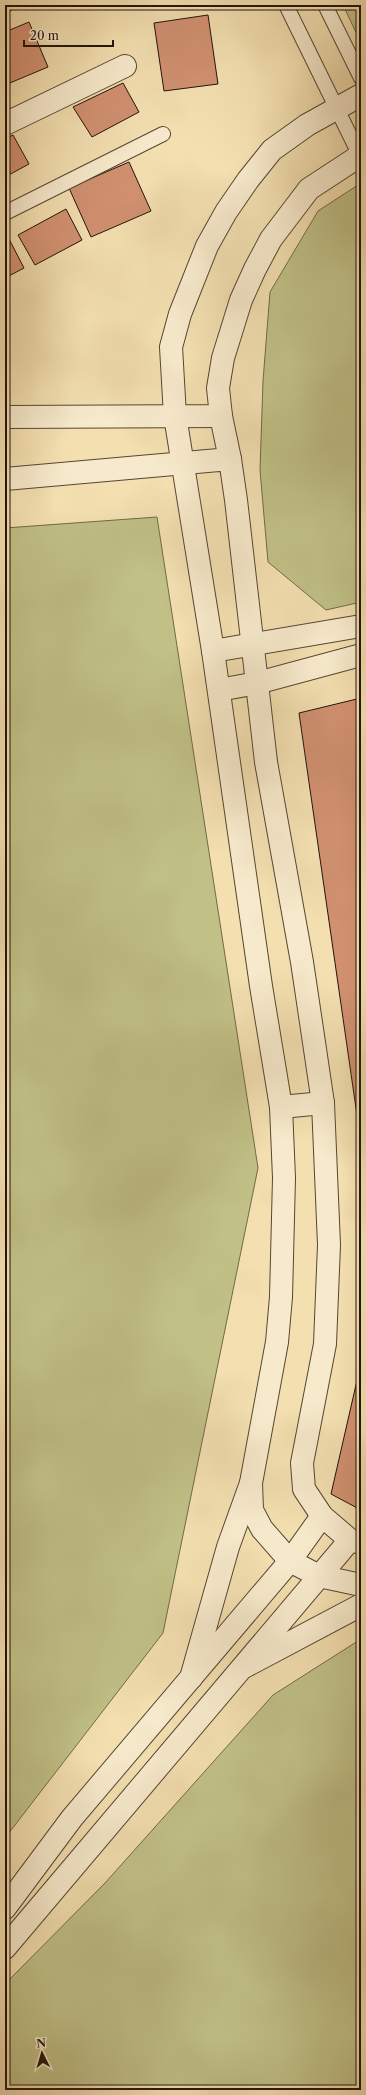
<svg xmlns="http://www.w3.org/2000/svg" width="366" height="2095" font-family="'Libre Caslon Text',serif">
<style>
.green{fill:#c0c087;stroke:#716a48}
.building{fill:#d19171;stroke:#22130a}
.lines{fill:none;stroke-linecap:round;stroke-linejoin:round}
.service-casing{stroke:#564634;stroke-width:16}
.minor-casing{stroke:#564634;stroke-width:24}
.tertiary-casing{stroke:#564634;stroke-width:24}
.service{stroke:#f7eacc;stroke-width:14}
.minor{stroke:#f7eacc;stroke-width:22}
.tertiary{stroke:#f7eacc;stroke-width:22}
</style>
<rect width="100%" height="100%" fill="#f3dfb0"/>
<filter id="stains"><feTurbulence type="fractalNoise" baseFrequency=".005" numOctaves="4"/><feColorMatrix values="0 0 0 0 .2 0 0 0 0 .09 0 0 0 0 .02 0 0 0 .5 -.17"/></filter>
<radialGradient id="worn" r=".72"><stop offset=".6" stop-color="#630" stop-opacity="0"/><stop offset="1" stop-color="#630" stop-opacity=".3"/></radialGradient>
<g class="green">
<polygon points="343,5 361,5 361,43"/>
<polygon points="361,183 361,602 326,610 268,562 260,470 263,381 270,292 318,211"/>
<polygon points="157,517 258,1168 163,1633 5,1838 5,528"/>
<polygon points="361,1639 361,2090 5,2090 5,1984 105,1883 273,1695"/>
</g>
<g class="building">
<polygon points="5,5 20,5 5,14"/>
<polygon points="208,15 218,84 164,91 154,23"/>
<polygon points="29,22 48,67 5,85 5,32"/>
<polygon points="123,83 139,112 92,137 73,107"/>
<polygon points="13,135 29,164 5,177 5,139"/>
<polygon points="129,162 151,211 91,237 69,188"/>
<polygon points="66,209 82,240 35,265 18,235"/>
<polygon points="8,237 24,268 5,278 5,239"/>
<polygon points="361,698 361,1143 299,713"/>
<polygon points="361,1363 361,1510 331,1494"/>
</g>
<g class="lines">
<defs>
<g id="service">
<polyline points="286,5 360,156"/>
<polyline points="325,5 361,78"/>
<polyline points="5,213 163,134"/>
</g>
<g id="minor">
<polyline points="5,124 125,66"/>
<polyline points="221,416 230,459"/>
<polyline points="281,1107 323,1103"/>
<polyline points="244,1667 361,1605"/>
<polyline points="191,1678 228,1547 251,1483"/>
</g>
<g id="tertiary">
<polyline points="361,95 307,125 272,150 248,180 226,212 207,246 180,314 171,347 175,416 213,651 261,986 281,1107 284,1178 281,1297 277,1342 251,1483 252,1510 262,1529 290,1561 319,1576 361,1585"/>
<polyline points="5,417 221,416 218,388 223,358 241,300 255,269 271,239 309,189 361,155"/>
<polyline points="5,479 230,459 236,500 266,762 302,962 323,1103 329,1245 325,1344 302,1463 304,1489 322,1516 350,1540 361,1543"/>
<polyline points="213,651 361,626"/>
<polyline points="219,690 257,683 361,655"/>
<polyline points="5,1908 72,1818 290,1561 322,1516"/>
<polyline points="5,1948 350,1540"/>
</g>
</defs>
<use href="#service" class="service-casing"/>
<use href="#minor" class="minor-casing"/>
<use href="#tertiary" class="tertiary-casing"/>
<use href="#service" class="service"/>
<use href="#minor" class="minor"/>
<use href="#tertiary" class="tertiary"/>
</g>
<rect width="366" height="2095" fill="none" stroke="#f3dfb0" stroke-width="20"/>
<rect x="6" y="6" width="354" height="2083" fill="none" stroke="#22130a" stroke-width="2"/>
<rect x="10" y="10" width="346" height="2075" fill="none" stroke="#22130a"/>
<g transform="translate(42 2053) rotate(355)" stroke="#f7eacc" stroke-width="3" paint-order="stroke">
<path d="M0-3L7 15L0 10L-7 15Z" fill="#22130a"/>
<text y="-6" font-size="11" font-weight="bold" text-anchor="middle" fill="#22130a">N</text>
</g>
<path d="M24 40v6h89v-6" fill="none" stroke="#22130a" stroke-width="2"/>
<text x="30" y="40" font-size="12" fill="#22130a" stroke="#f7eacc" stroke-width="3" paint-order="stroke">20 m</text>
<rect width="100%" height="100%" filter="url(#stains)"/>
<rect width="100%" height="100%" fill="url(#worn)"/>
</svg>
